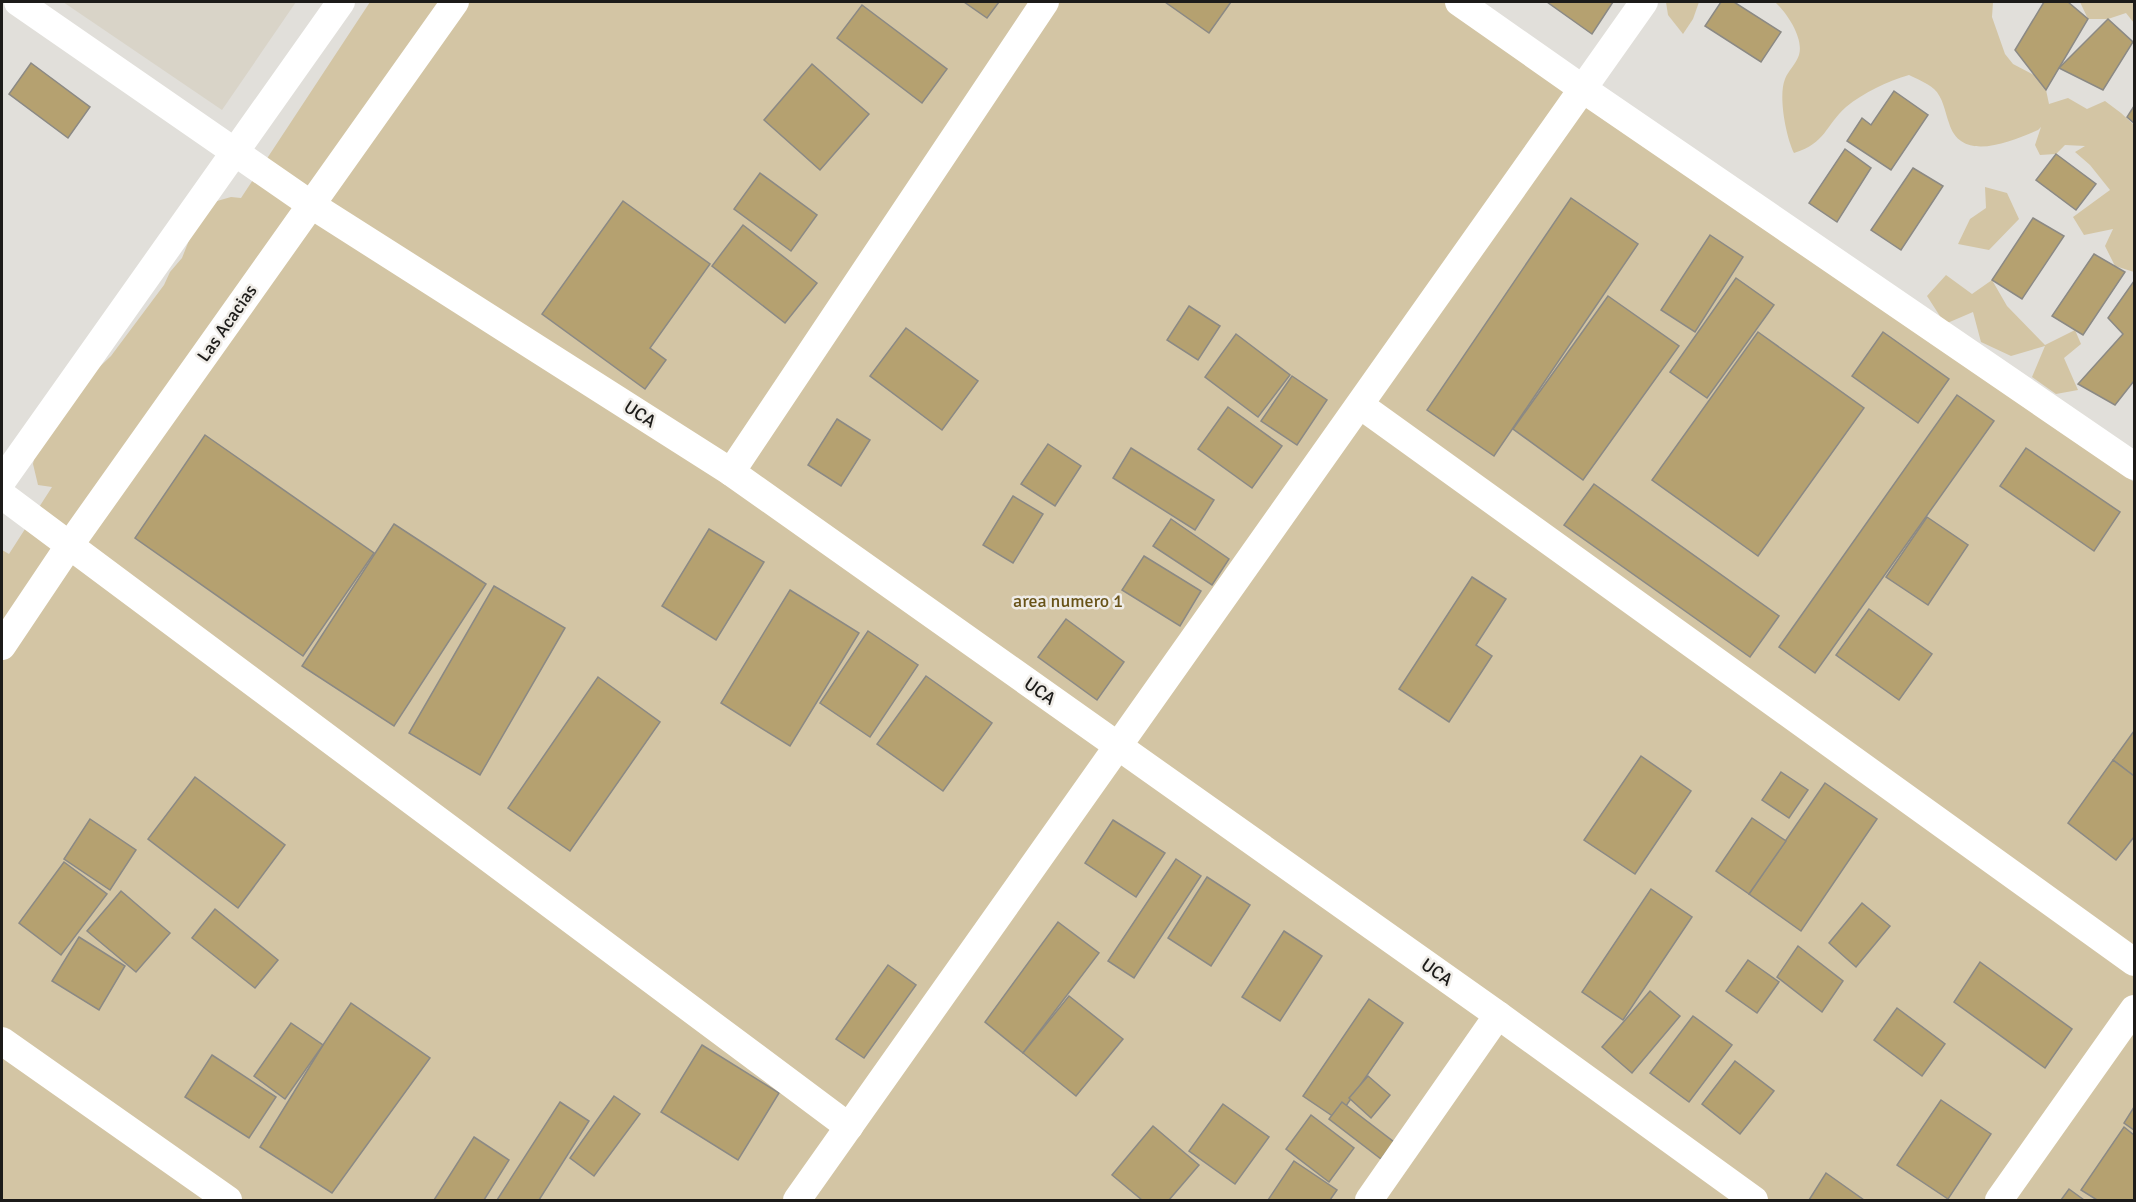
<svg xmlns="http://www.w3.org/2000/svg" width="2136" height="1202" font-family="Signika,sans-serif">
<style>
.built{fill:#d9d4c8}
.green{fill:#d3c5a4}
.building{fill:#b5a170;stroke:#8b8984;stroke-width:1.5}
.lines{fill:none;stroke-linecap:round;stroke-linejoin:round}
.minor{stroke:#fff;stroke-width:28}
.labels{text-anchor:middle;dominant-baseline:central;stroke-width:5;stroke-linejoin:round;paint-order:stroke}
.street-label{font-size:18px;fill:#1c1b19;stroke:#efece7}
.park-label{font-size:18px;fill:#685318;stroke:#efece7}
</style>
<rect width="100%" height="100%" fill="#e1dfda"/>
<polygon class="built" points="63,2 296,2 222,110"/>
<g class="green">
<polygon points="370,2 1459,2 2134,482 2134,1200 2,1200 2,550 9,554 52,487 38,485 33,464 36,449 89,377 111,356 164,285 170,272 182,258 203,205 231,197 241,198"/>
<polygon points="1666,2 1699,2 1693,19 1683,34 1668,15"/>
<path d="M1775 2H1993L1992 17 2005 54 2013 64 2038 77 2046 90 2049 104 2068 98 2087 109 2105 101 2121 113 2133 124 2134 272 2115 266 2105 246 2113 229 2084 235 2073 217 2110 190 2090 165 2075 152 2085 146 2065 145 2056 154 2040 155 2035 145 2041 127 2038 130C2011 141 1961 164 1949 123 1945 112 1943 97 1934 89 1927 83 1917 79 1909 75 1888 81 1863 93 1846 107 1825 126 1826 143 1794 153 1786 137 1778 96 1785 79 1788 71 1796 64 1799 55 1804 38 1787 13 1775 2Z"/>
<polygon points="2080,2 2134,2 2134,23 2126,13 2108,19 2088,19"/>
<polygon points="1985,187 2007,193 2019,219 1989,250 1958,244 1970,219 1986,208"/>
<polygon points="1946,275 1972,294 1992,280 2007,306 2045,345 2075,330 2081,344 2064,358 2078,390 2056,394 2032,377 2045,346 2011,356 1981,342 1973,312 1945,324 1927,296"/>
</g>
<g class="building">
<polygon points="964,2 999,2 987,18"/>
<polygon points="1165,2 1231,2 1209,33"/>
<polygon points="1547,2 1613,2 1592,34"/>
<polygon points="1721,2 1734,2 1781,32 1761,62 1705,26"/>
<polygon points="2044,2 2068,2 2088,19 2046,90 2015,50"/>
<polygon points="862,5 947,69 922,103 837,38"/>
<polygon points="2108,19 2133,42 2103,90 2059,68"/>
<polygon points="31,63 90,107 68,138 9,94"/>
<polygon points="812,64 869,114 820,170 764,120"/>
<polygon points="1894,91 1928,115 1891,170 1847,141 1862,118 1871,125"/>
<polygon points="2134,106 2134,123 2127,117"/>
<polygon points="1845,149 1871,168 1837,222 1809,203"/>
<polygon points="2056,154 2096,184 2076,210 2036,180"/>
<polygon points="1913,168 1943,186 1901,250 1871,230"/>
<polygon points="760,173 817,215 791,251 734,209"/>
<polygon points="1571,198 1638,244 1494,456 1427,410"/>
<polygon points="623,201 710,264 650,348 666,360 645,389 542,314"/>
<polygon points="2033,218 2064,236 2022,299 1992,280"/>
<polygon points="743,225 817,283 785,323 712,266"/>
<polygon points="1710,235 1743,257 1695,332 1661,310"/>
<polygon points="2094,254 2125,272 2083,335 2052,316"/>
<polygon points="1736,278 1774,305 1707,398 1670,372"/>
<polygon points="2134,281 2134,381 2115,405 2078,384 2123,334 2108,318"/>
<polygon points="1608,296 1679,346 1583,480 1513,429"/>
<polygon points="1189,306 1220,326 1198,360 1167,340"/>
<polygon points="906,328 978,381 942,430 870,376"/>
<polygon points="1758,332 1864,408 1758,556 1652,480"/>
<polygon points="1883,332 1949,379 1918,423 1852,376"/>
<polygon points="1236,334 1290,375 1258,417 1205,377"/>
<polygon points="1292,376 1327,400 1297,445 1261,421"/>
<polygon points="1957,395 1994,421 1815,673 1779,647"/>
<polygon points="1228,407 1282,446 1252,488 1198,449"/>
<polygon points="837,419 870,440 841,486 808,465"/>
<polygon points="205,435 374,553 303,656 135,538"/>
<polygon points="1048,444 1081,466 1055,506 1021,484"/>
<polygon points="1131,448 1214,500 1195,530 1113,478"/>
<polygon points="2026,448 2120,512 2094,551 2000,486"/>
<polygon points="1594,484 1779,616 1750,657 1564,525"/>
<polygon points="1013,496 1043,514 1013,563 983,545"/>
<polygon points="1927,517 1968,545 1928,605 1886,577"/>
<polygon points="1171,519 1229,559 1212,585 1153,546"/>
<polygon points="394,524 486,584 394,726 302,666"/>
<polygon points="709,529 764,562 716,640 662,606"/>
<polygon points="1144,556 1201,591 1180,626 1122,590"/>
<polygon points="1472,577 1506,599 1476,645 1492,656 1449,722 1399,689"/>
<polygon points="494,586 565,628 480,775 409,733"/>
<polygon points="790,590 859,633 790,746 721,703"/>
<polygon points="1869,609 1932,654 1899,700 1836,655"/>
<polygon points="1066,619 1124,662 1097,700 1038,657"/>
<polygon points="868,631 918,665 870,737 820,703"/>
<polygon points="926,676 992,723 943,791 877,744"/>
<polygon points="598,677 660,722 570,851 508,808"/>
<polygon points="2134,731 2134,776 2113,760"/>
<polygon points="1641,756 1691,791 1635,874 1584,840"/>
<polygon points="2113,760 2134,776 2134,837 2116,860 2068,823"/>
<polygon points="1781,772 1808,790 1789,818 1762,800"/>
<polygon points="195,777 285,845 238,908 148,839"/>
<polygon points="1825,783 1877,819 1801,931 1749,894"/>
<polygon points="1752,818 1786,841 1749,894 1716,871"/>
<polygon points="90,819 136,850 110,890 64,859"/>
<polygon points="1113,820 1165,853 1136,897 1085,863"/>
<polygon points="1176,859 1201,876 1134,978 1108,961"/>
<polygon points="64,862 107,894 61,955 19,923"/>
<polygon points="1207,877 1250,905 1211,966 1168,938"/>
<polygon points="1651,889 1692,917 1623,1020 1582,992"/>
<polygon points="121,891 170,933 136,972 87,931"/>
<polygon points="1862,903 1890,926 1856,967 1829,943"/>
<polygon points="215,909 278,960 255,988 192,938"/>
<polygon points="1058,922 1099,953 1023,1053 985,1022"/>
<polygon points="1284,931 1322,956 1280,1021 1242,997"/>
<polygon points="79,937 125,966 99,1010 52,981"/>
<polygon points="1798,946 1843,981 1822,1012 1777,977"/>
<polygon points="1748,960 1779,982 1757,1013 1726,991"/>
<polygon points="1980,962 2072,1029 2045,1068 1954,1002"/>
<polygon points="888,965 916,985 864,1058 836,1039"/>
<polygon points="1650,991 1680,1016 1632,1073 1602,1047"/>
<polygon points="1069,996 1123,1039 1076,1096 1023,1053"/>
<polygon points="1369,999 1403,1023 1337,1119 1303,1096"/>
<polygon points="351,1003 430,1058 332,1193 260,1147 323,1045"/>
<polygon points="1897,1008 1945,1044 1922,1076 1874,1040"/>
<polygon points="1693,1016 1732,1045 1689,1102 1650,1073"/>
<polygon points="291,1023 323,1045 285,1099 254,1076"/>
<polygon points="702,1045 779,1093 738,1160 661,1112"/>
<polygon points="212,1055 276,1097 249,1138 185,1097"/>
<polygon points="1735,1061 1774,1091 1740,1134 1702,1104"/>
<polygon points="1368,1076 1390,1095 1371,1118 1349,1098"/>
<polygon points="614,1096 640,1114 594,1176 570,1158"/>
<polygon points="1941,1100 1991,1134 1948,1199 1897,1165"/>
<polygon points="560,1102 589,1121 539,1200 497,1200"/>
<polygon points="1342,1102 1394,1142 1381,1159 1329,1119"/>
<polygon points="1223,1104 1269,1137 1235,1184 1189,1151"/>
<polygon points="2134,1107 2134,1130 2124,1123"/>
<polygon points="1311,1115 1354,1148 1329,1182 1286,1149"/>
<polygon points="1153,1126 1199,1165 1169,1200 1142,1200 1112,1175"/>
<polygon points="2124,1127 2134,1135 2134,1200 2097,1200 2081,1190"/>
<polygon points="474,1137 509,1160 484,1200 434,1200"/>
<polygon points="1294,1161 1337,1190 1330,1200 1268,1200"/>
<polygon points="1826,1173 1864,1200 1809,1200"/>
<polygon points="2069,1189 2084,1200 2061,1200"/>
</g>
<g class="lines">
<g class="minor">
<polyline points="18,2 310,204 731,472 1498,1015 1754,1200"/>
<polyline points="1459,2 1583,89 2134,466"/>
<polyline points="1360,405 2134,962"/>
<polyline points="731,472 1045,2"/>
<polyline points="2,481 341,2"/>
<polyline points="2,495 849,1127"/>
<polyline points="2,646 69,546 455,2"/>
<polyline points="2,1041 228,1200"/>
<polyline points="797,1200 1644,2"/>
<polyline points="1369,1200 1498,1015"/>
<polyline points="1999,1200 2134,1009"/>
</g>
</g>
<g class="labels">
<g class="street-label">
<text transform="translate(227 323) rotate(-55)">Las Acacias</text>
<text transform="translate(640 414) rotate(33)">UCA</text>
<text transform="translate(1040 691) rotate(35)">UCA</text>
<text transform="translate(1437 972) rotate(35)">UCA</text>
</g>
<g class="park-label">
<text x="1068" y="601">area numero 1</text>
</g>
</g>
<rect width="2136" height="1202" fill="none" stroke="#1c1b19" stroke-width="6"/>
</svg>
